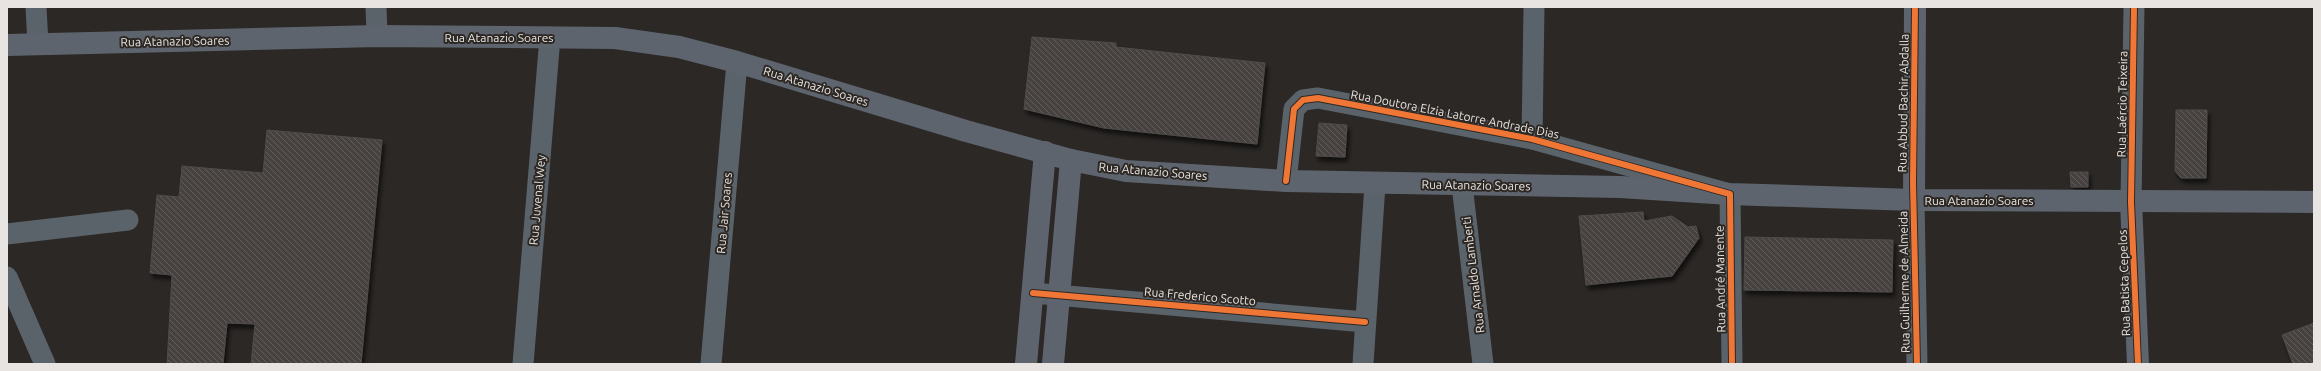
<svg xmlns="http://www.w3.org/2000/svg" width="2321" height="371" font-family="Ubuntu,sans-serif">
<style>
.building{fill:url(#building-back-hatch);stroke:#4f4c4b;filter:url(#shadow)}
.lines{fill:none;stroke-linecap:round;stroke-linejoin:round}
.street{stroke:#5b636a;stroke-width:21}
.secondary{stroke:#5e646d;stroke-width:22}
.cycleway-casing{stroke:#2d2824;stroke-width:8}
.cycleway{stroke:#f07635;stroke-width:6}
.labels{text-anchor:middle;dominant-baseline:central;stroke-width:4;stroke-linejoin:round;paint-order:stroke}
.street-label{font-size:12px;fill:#e7e4e1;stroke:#2d2824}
</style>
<defs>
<pattern id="building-back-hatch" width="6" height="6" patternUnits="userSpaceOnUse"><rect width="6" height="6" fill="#464341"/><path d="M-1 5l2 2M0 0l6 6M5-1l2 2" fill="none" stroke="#615e5c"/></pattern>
<filter id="shadow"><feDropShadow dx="2.5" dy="4.5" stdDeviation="2" flood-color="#0009"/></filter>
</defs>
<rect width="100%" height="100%" fill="#2b2826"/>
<g class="building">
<polygon points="1032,37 1116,43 1116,47 1265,63 1257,144 1104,128 1024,109"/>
<polygon points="2176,110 2207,110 2206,178 2181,178 2175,171"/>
<polygon points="1319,123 1347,125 1345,157 1316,156"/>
<polygon points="267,130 382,140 361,364 251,364 255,324 227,323 223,364 167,364 172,275 150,273 157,195 179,197 182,166 263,173"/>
<polygon points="2070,172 2088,172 2088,187 2071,187"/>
<polygon points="1643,212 1644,221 1672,216 1688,227 1696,226 1699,238 1672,276 1586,285 1579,216"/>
<polygon points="1745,237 1893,240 1892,292 1744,290"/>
<polygon points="2314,323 2314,364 2293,364 2282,335"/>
</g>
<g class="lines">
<g class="street">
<polyline points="36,7 38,44"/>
<polyline points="376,7 377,36"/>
<polyline points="1532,139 1534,7"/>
<polyline points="1286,181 1294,109 1303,100 1318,98 1532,139 1730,194 1732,364"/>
<polyline points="1462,185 1483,364"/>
<polyline points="1914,200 1917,364"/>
<polyline points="2131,202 2134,7"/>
<polyline points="7,234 128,220"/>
<polyline points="7,277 45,364"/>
<polyline points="1033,293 1365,322"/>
<polyline points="523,364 550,37"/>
<polyline points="711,364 737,62"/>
<polyline points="1363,364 1375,184"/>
</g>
<g class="secondary">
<polyline points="7,45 377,36 615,38 679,47 737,62 966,131 1071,160 1126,171 1286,181 1620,187 1730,194 1914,200 2314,202"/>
<polyline points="1914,200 1915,7"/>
<polyline points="2131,202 2138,364"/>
<polyline points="1026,364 1045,152"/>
<polyline points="1053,364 1071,160"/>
</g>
<defs>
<g id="cycleway">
<polyline points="1915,7 1913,182 1917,364"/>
<polyline points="2134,7 2131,202 2138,364"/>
<polyline points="1286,181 1294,109 1303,100 1318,98 1532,139 1730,194 1732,364"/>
<polyline points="1033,293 1365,322"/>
</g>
</defs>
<use href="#cycleway" class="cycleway-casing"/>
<use href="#cycleway" class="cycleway"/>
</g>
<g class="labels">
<g class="street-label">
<text x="499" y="37">Rua Atanazio Soares</text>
<text transform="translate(175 41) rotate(-1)">Rua Atanazio Soares</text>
<text transform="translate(816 86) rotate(17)">Rua Atanazio Soares</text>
<text transform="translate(1903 103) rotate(-89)">Rua Abbud Bachir Abdalla</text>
<text transform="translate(2122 104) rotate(-89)">Rua Laércio Teixeira</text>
<text transform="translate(1455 114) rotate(11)">Rua Doutora Elzia Latorre Andrade Dias</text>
<text transform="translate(1153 171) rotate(5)">Rua Atanazio Soares</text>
<text transform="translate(1476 185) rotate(1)">Rua Atanazio Soares</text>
<text transform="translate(537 200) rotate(-85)">Rua Juvenal Wey</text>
<text x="1979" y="200">Rua Atanazio Soares</text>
<text transform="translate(724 213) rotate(-85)">Rua Jair Soares</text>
<text transform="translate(1473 275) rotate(-97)">Rua Arnaldo Lamberti</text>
<text transform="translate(1720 279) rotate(-91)">Rua André Manente</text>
<text transform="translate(1904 282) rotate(-91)">Rua Guilherme de Almeida</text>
<text transform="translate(2124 283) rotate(-92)">Rua Batista Cepelos</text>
<text transform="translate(1200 296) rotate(5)">Rua Frederico Scotto</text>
</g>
</g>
<rect width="2321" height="371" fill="none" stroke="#e7e4e1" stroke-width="16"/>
</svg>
